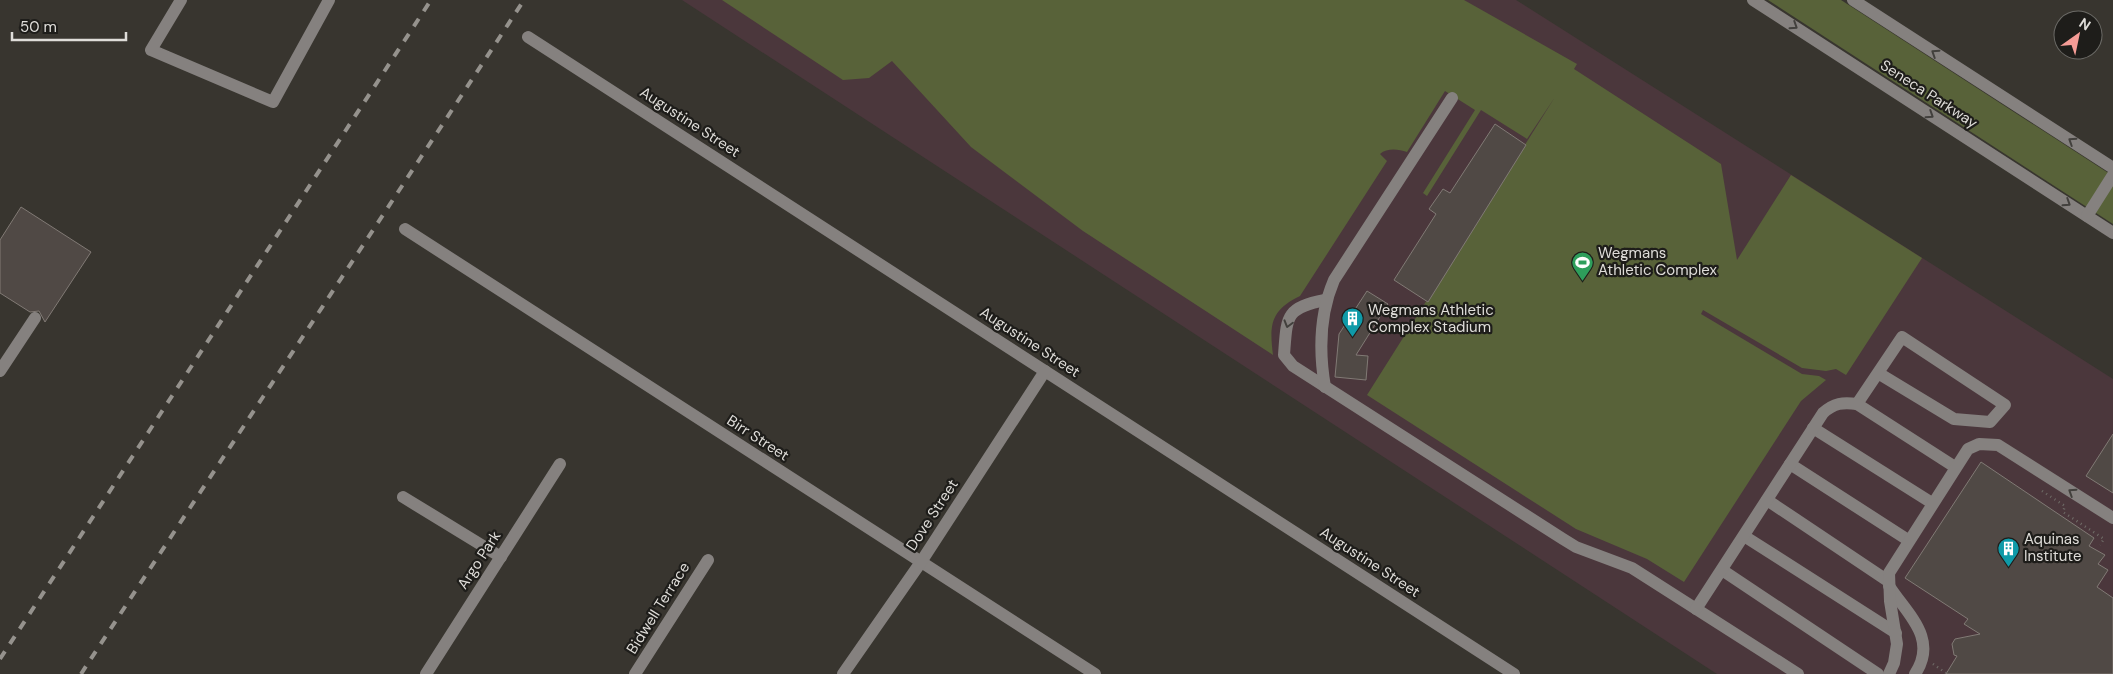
<svg xmlns="http://www.w3.org/2000/svg" width="2113" height="674" font-family="'DM Sans',sans-serif">
<style>
.education{fill:#4b373c}
.green{fill:#586239}
.building{fill:#504945;stroke:#817a75}
.lines{fill:none;stroke-linecap:round;stroke-linejoin:round}
.path{stroke:#706d68;stroke-width:2.5;stroke-dasharray:1 4;stroke-linecap:butt}
.minor{stroke:#85817f;stroke-width:12}
.rail{stroke:#95928d;stroke-width:4;stroke-dasharray:9 9;stroke-linecap:butt}
.oneway{stroke:#42403d}
.labels{text-anchor:middle;dominant-baseline:central;stroke-width:4.5;stroke-linejoin:round;paint-order:stroke}
.street-label{font-size:15px;fill:#dfddd9;stroke:#1e1d1a}
.poi-label{font-size:15px;fill:#dfddd9;stroke:#1e1d1a;text-anchor:start}
</style>
<rect width="100%" height="100%" fill="#38352f"/>
<polygon class="education" points="682,0 1516,0 2113,379 2113,674 1717,674"/>
<g class="green">
<path d="M722 0H1464L1577 64 1574 69 1721 164 1737 260 1791 175 1922 258 1846 375 1836 369 1826 371 1802 368 1703 310 1701 314 1802 374 1819 376 1826 380 1801 401 1684 582 1647 559 1576 529 1367 395 1555 97 1527 139 1481 110 1427 196 1423 193 1475 110 1445 91 1407 152C1398 149 1387 148 1380 154L1387 161 1300 296C1271 310 1269 324 1273 355L1083 231 971 147 892 61 869 78 843 80Z"/>
<polygon points="1768,0 1841,0 2113,176 2113,224"/>
</g>
<g class="building">
<polygon points="1495,124 1526,145 1428,302 1394,280 1436,214 1429,209 1443,189 1450,193"/>
<polygon points="21,207 91,252 45,322 39,311 30,312 0,293 0,240"/>
<polygon points="1367,291 1388,304 1356,355 1368,356 1366,380 1335,377 1339,334"/>
<polygon points="2113,434 2113,493 2086,476"/>
<polygon points="1981,462 2094,538 2089,546 2105,555 2098,564 2108,570 2097,587 2113,598 2113,674 1946,674 1957,656 1954,655 1952,644 1955,639 1980,634 1964,624 1968,619 1905,578"/>
</g>
<g class="lines">
<g class="path">
<polyline points="2042,491 2065,506 2063,512 2104,539 2100,545"/>
<polyline points="1933,664 1946,673"/>
</g>
<g class="minor">
<polyline points="181,0 151,50 273,102 329,0"/>
<polyline points="1753,0 2113,233"/>
<polyline points="1853,0 2113,168"/>
<polyline points="528,37 1514,674"/>
<polyline points="2087,216 2113,175"/>
<polyline points="405,229 1095,674"/>
<path d="M1325 300C1285 308 1287 316 1284 355L1293 366 1563 539 1576 547 1632 568 1798 674"/>
<polyline points="0,371 35,318"/>
<path d="M1325 387C1319 352 1320 313 1334 280L1452 98"/>
<polyline points="1857,404 1902,337 2005,405 1990,422 1954,419 1878,373"/>
<polyline points="1813,428 1932,503"/>
<polyline points="1790,464 1908,540"/>
<polyline points="403,497 501,557"/>
<polyline points="1767,500 1888,581"/>
<polyline points="1744,536 1896,633"/>
<polyline points="1722,570 1878,674"/>
<path d="M1889 586C1906 613 1939 638 1915 674"/>
<path d="M1696 609 1823 413C1834 403 1843 402 1857 404L1955 467"/>
<polyline points="426,674 560,464"/>
<polyline points="635,674 708,560"/>
<polyline points="843,674 921,562 1045,371"/>
<polyline points="1889,674 1894,663 1897,644 1890,601 1889,573 1968,449 1979,444 1998,445 2113,518"/>
</g>
<g class="rail">
<polyline points="0,659 431,0"/>
<path d="M81 674C228 449 377 225 524 0"/>
</g>
</g>
<defs><path id="oneway-chevron" d="M-2-3.5L2.5 0L-2 3.5" fill="none" stroke-width="1.6" stroke-linecap="round" stroke-linejoin="round" transform="scale(1.25)"/></defs>
<g class="oneway">
<use href="#oneway-chevron" transform="translate(1794 26) rotate(33)"/>
<use href="#oneway-chevron" transform="translate(1935 53) rotate(-147)"/>
<use href="#oneway-chevron" transform="translate(1930 115) rotate(33)"/>
<use href="#oneway-chevron" transform="translate(2072 141) rotate(-147)"/>
<use href="#oneway-chevron" transform="translate(2067 203) rotate(33)"/>
<use href="#oneway-chevron" transform="translate(1288 324) rotate(106)"/>
<use href="#oneway-chevron" transform="translate(2072 492) rotate(-147)"/>
</g>
<defs>
<symbol id="stadium-pin" viewBox="-11 -11 22 30"><path d="M0 17L-7.5 6A9.5 9.5 0 1 1 7.5 6Z" fill="#2e9e5b" stroke="#1e1d1a"/><path d="M0-5a6.5 5 0 1 0 0 10a6.5 5 0 1 0 0-10ZM-3.5-1.8h7v3.6h-7Z" fill="#fff"/></symbol>
<symbol id="building-pin" viewBox="-11 -11 22 30"><path d="M0 17L-7.5 6A9.5 9.5 0 1 1 7.5 6Z" fill="#0f9aa8" stroke="#1e1d1a"/><path d="M-4-6H4V6H1V3H-1V6H-4ZM-2.5-4.3h1.7v1.8h-1.7ZM.8-4.3h1.7v1.8H.8ZM-2.5-1h1.7V.8h-1.7ZM.8-1h1.7V.8H.8Z" fill="#fff"/></symbol>
</defs>
<g fill-rule="evenodd">
<use href="#stadium-pin" x="1570" y="250" width="25" height="34"/>
<use href="#building-pin" x="1340" y="306" width="25" height="34"/>
<use href="#building-pin" x="1996" y="536" width="25" height="34"/>
</g>
<g class="labels">
<g class="street-label">
<text transform="translate(1929 94) rotate(33)">Seneca Parkway</text>
<text transform="translate(690 122) rotate(33)">Augustine Street</text>
<text transform="translate(1030 342) rotate(33)">Augustine Street</text>
<text transform="translate(758 438) rotate(33)">Birr Street</text>
<text transform="translate(932 515) rotate(-57)">Dove Street</text>
<text transform="translate(479 560) rotate(-57)">Argo Park</text>
<text transform="translate(1370 562) rotate(33)">Augustine Street</text>
<text transform="translate(658 608) rotate(-58)">Bidwell Terrace</text>
</g>
<g class="poi-label">
<text x="1598" y="253">Wegmans<tspan x="1598" dy="17">Athletic Complex</tspan></text>
<text x="1368" y="310">Wegmans Athletic<tspan x="1368" dy="17">Complex Stadium</tspan></text>
<text x="2024" y="539">Aquinas<tspan x="2024" dy="17">Institute</tspan></text>
</g>
</g>
<g transform="translate(2078 35) rotate(33)"><circle r="24" fill="#1e1d1a" stroke="#6b6a66"/>
<path d="M0-4L9 19L0 12L-9 19Z" fill="#f59c96"/>
<text y="-8" font-size="14" font-weight="bold" text-anchor="middle" fill="#dfddd9">N</text>
</g>
<path d="M12 32v8h114v-8" fill="none" stroke="#dfddd9" stroke-width="2.5"/>
<text x="20" y="32" font-size="15" fill="#dfddd9" stroke="#1e1d1a" stroke-width="4" paint-order="stroke">50 m</text>
</svg>
